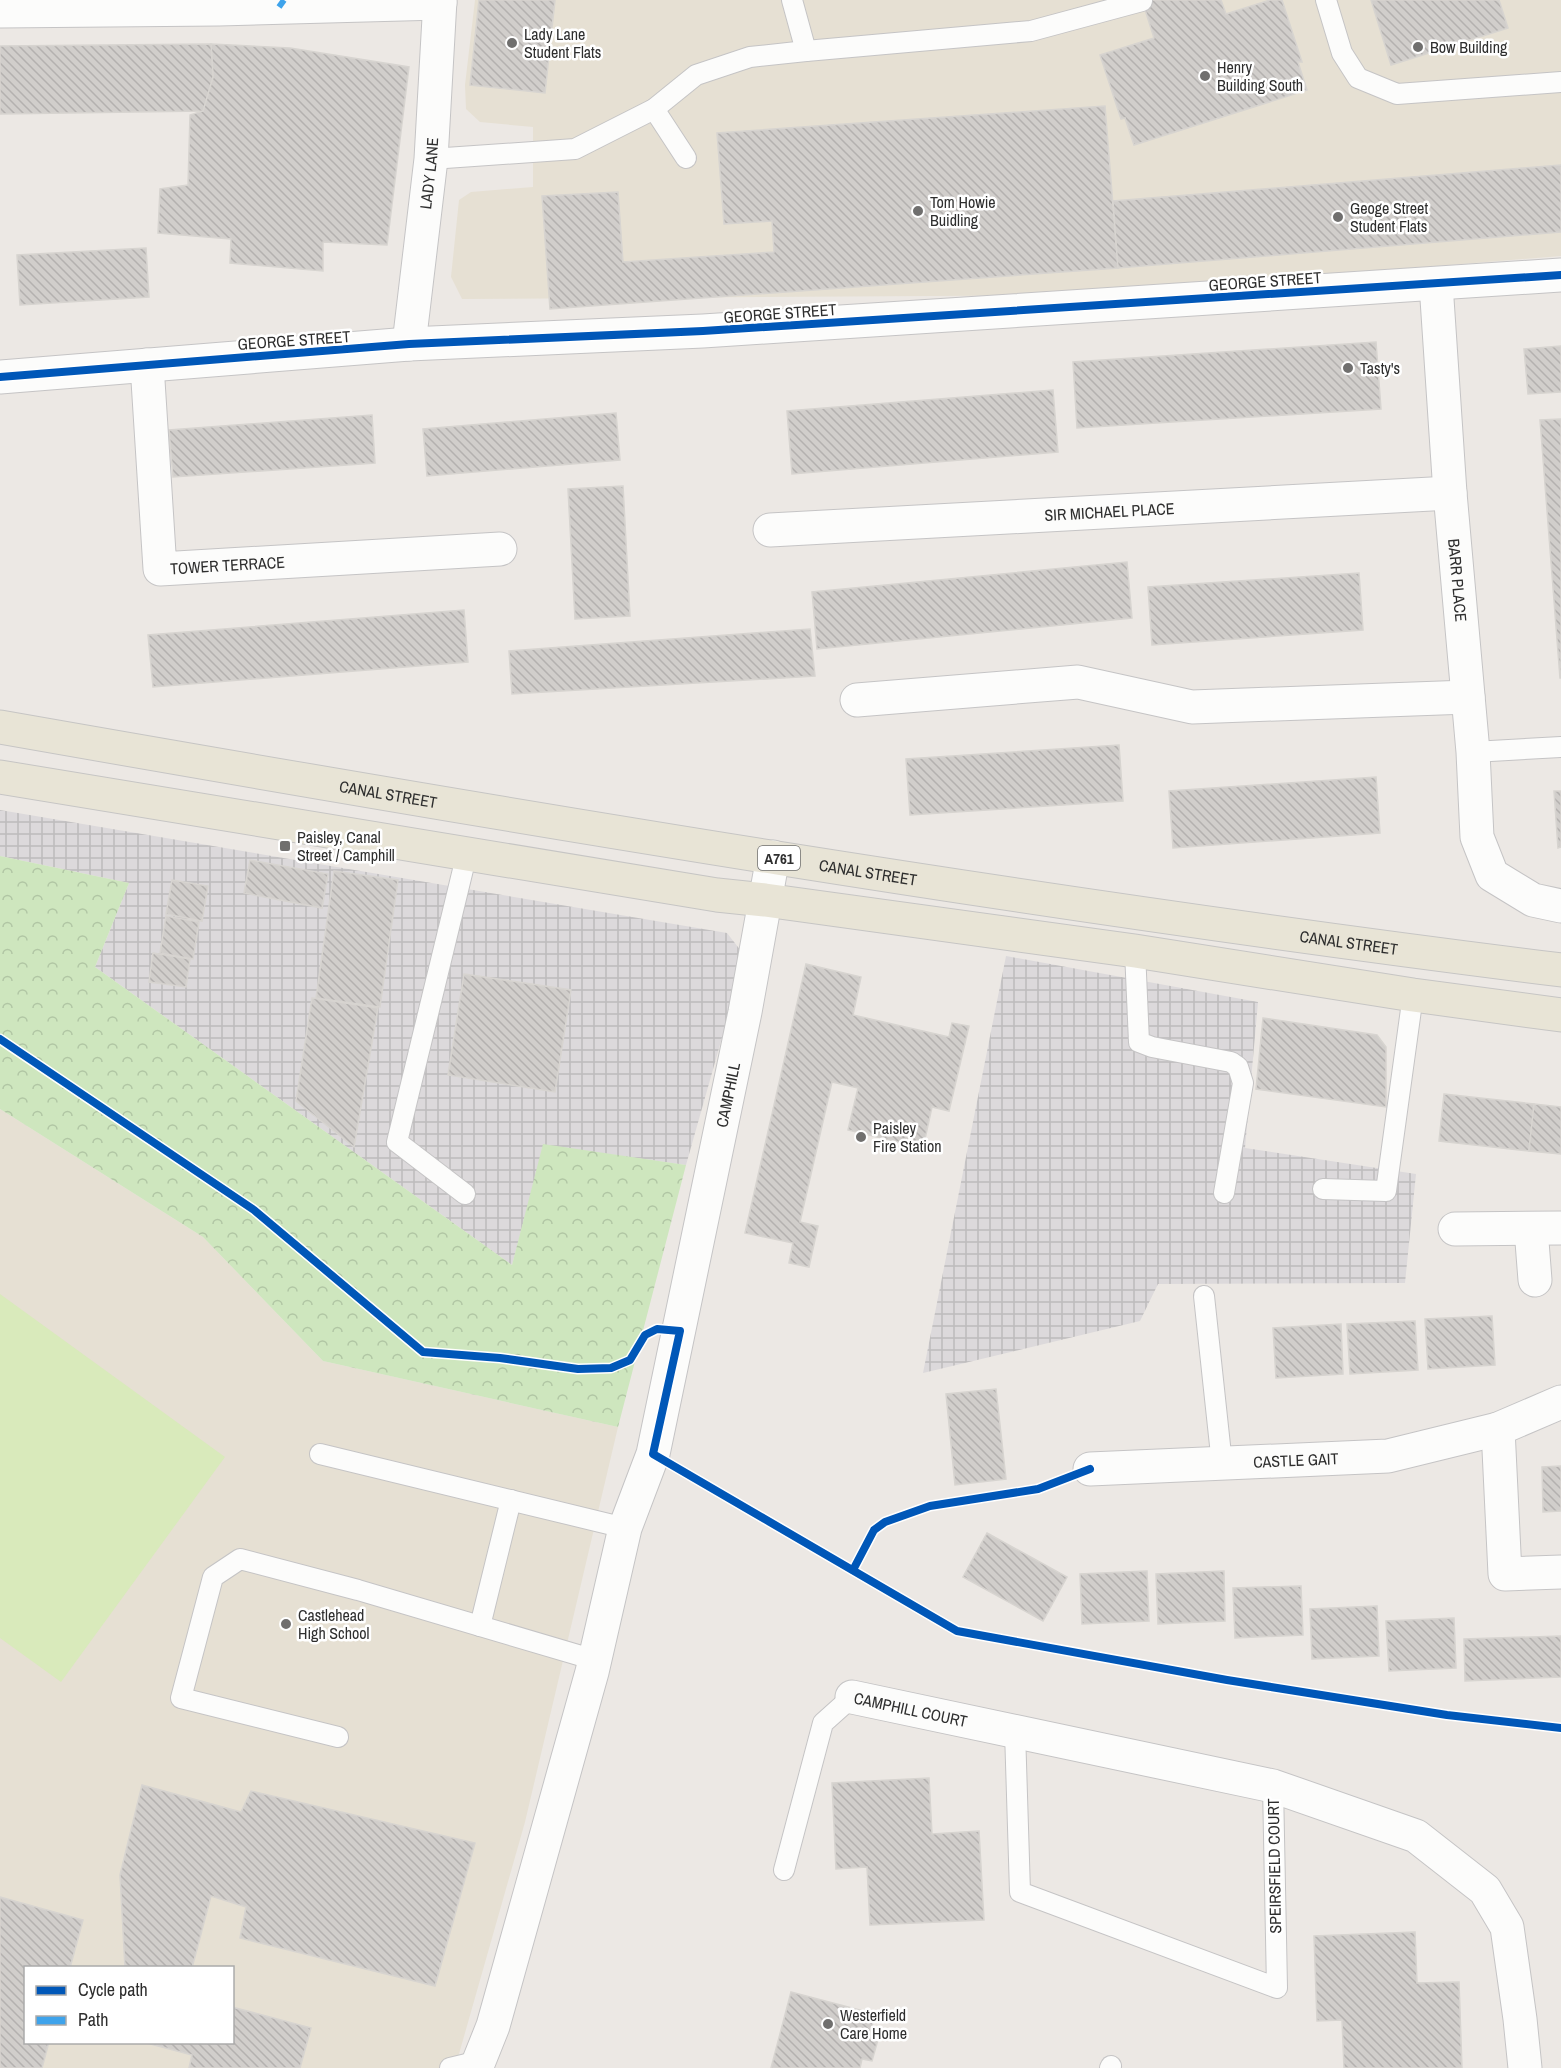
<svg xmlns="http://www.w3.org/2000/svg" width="1561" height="2068" font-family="'Archivo Narrow',sans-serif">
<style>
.industrial{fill:url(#industrial-grid)}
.education{fill:#e6e0d3;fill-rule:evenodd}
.forest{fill:url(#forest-crowns)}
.pitch{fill:#d9eabb}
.building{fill:url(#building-back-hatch);stroke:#d7d4d0;stroke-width:1.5}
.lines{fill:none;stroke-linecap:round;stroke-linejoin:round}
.lane-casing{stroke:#c5c4c5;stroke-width:22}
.street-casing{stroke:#c5c4c5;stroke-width:35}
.secondary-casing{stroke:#c5c4c5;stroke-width:35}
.primary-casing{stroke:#c6c5c4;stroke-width:35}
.lane{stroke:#fcfcfb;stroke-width:20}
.street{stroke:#fcfcfb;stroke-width:33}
.secondary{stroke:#fcfcfb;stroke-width:33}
.primary{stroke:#e8e4d6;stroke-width:33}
.quiet{stroke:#3ea3eb;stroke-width:6;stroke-dasharray:12 6;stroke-linecap:butt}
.cycleway-casing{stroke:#fff;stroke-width:11}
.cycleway{stroke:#0057b8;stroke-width:8}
.poi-dot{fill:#706f6e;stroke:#fff;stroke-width:2}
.labels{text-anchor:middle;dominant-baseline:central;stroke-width:5;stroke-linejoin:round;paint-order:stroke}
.shield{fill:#fff;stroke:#6d6d6d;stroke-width:1.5}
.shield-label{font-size:15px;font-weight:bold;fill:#2e2e2e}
.poi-label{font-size:16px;fill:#2e2e2e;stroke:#fff;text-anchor:start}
.street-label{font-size:16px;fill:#2e2e2e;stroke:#fff}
</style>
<defs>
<pattern id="industrial-grid" width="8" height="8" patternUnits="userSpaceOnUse" patternTransform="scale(1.5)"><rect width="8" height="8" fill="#dcd9db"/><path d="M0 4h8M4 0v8" fill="none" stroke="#bdbbbc"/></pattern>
<pattern id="forest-crowns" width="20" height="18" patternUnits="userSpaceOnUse" patternTransform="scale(1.5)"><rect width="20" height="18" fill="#cee6be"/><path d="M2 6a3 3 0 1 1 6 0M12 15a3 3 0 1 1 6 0" fill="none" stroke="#b1c6a4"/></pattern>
<pattern id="building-back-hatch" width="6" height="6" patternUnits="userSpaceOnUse" patternTransform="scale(1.5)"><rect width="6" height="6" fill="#d1cecb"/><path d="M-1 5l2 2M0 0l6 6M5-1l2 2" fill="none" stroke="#b4b1af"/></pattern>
</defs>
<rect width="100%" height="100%" fill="#ece8e4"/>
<g class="industrial">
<polygon points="0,810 727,933 745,956 686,1165 544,1145 512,1265 95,967 129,883 0,856"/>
<polygon points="1006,956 1258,1002 1245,1148 1416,1174 1405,1283 1158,1284 1140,1321 923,1373"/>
</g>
<g class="education">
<polygon points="475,0 1561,0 1561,256 1082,295 462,299 451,277 459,200 471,192 533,187 533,127 480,122 466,109 465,85"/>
<path d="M0 1109 203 1237 323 1361 618 1427 525 1822 455 2068H0ZM26 1968H232V2042H26Z"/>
</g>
<polygon class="forest" points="0,856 129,883 95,967 512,1265 543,1144 686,1165 618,1427 323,1361 203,1237 0,1109"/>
<polygon class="pitch" points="0,1294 225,1457 61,1682 0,1638"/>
<g class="building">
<polygon points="479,0 555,0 545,93 470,85"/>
<polygon points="1142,0 1221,0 1226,14 1270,0 1282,0 1302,62 1298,62 1307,90 1134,145 1125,118 1121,119 1100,55 1154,38"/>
<polygon points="1371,0 1499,0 1508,28 1391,65"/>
<polygon points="211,44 290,48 409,67 387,245 323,242 323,271 230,263 231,239 158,233 160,189 188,185 190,115 203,111 213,77"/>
<polygon points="211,44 213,77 203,111 0,114 0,46"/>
<polygon points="1105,106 1118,268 550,309 542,196 618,192 623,262 774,252 772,221 724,224 717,133"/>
<polygon points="1561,165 1561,232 1118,268 1113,201"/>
<polygon points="146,248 149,297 20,305 17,255"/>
<polygon points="1376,342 1381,409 1077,428 1073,362"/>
<polygon points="1561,346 1561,392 1528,394 1524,349"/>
<polygon points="1053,390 1058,452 792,474 787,411"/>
<polygon points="616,413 620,460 427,476 423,429"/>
<polygon points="372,415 375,463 173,477 169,430"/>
<polygon points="1561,419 1561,678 1560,678 1540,420"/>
<polygon points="623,486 630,616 575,619 568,489"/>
<polygon points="1127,562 1132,618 817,649 812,592"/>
<polygon points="1359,573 1363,630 1152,645 1148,587"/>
<polygon points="464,610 468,662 153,687 148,635"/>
<polygon points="810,629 815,676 512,694 509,651"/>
<polygon points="1119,745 1123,801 910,815 906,759"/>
<polygon points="1376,777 1380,833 1173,848 1169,791"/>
<polygon points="1554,791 1561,791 1561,847 1558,848"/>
<polygon points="250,860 328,874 322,908 244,893"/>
<polygon points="334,871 398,880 380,1007 316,998"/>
<polygon points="172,880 208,886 202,921 166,914"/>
<polygon points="166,916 199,922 193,959 160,953"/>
<polygon points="153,953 190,959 186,987 149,982"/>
<polygon points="806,964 861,977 853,1015 949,1037 952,1023 969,1026 949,1111 932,1107 923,1148 848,1130 858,1088 832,1082 800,1222 818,1226 809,1267 789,1263 793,1243 745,1233"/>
<polygon points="464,974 571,990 555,1092 448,1075"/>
<polygon points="312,998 378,1008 354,1147 296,1101"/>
<polygon points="1263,1018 1377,1035 1386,1047 1386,1107 1256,1089"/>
<polygon points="1444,1094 1534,1104 1529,1151 1439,1141"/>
<polygon points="1534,1104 1561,1107 1561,1154 1529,1151"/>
<polygon points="1492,1316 1495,1365 1428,1369 1425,1319"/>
<polygon points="1415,1321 1418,1370 1350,1374 1347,1324"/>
<polygon points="1341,1324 1343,1374 1276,1378 1273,1328"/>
<polygon points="996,1389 1006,1479 955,1485 946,1394"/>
<polygon points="1561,1466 1561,1511 1543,1512 1542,1467"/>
<polygon points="987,1533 1067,1577 1043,1621 963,1577"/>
<polygon points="1147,1571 1149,1621 1082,1624 1080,1574"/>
<polygon points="1224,1571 1225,1621 1158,1624 1156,1574"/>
<polygon points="1301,1586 1303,1635 1235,1638 1233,1588"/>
<polygon points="1377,1606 1379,1656 1312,1659 1310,1609"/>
<polygon points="1454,1618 1456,1668 1389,1671 1386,1621"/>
<polygon points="1561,1636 1561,1677 1465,1681 1464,1639"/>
<polygon points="929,1778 932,1834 979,1831 984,1920 870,1925 867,1867 836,1869 832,1783"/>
<polygon points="142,1785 241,1812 251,1791 475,1843 435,1986 240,1938 246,1907 211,1896 192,1968 125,1968 120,1875"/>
<polygon points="0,1897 83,1920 70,1968 26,1968 26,2042 49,2042 42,2068 0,2068"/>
<polygon points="1415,1932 1417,1983 1459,1982 1462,2068 1344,2068 1342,2020 1317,2021 1314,1936"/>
<polygon points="791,1992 875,2014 870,2034 879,2036 872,2061 862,2059 860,2068 771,2068"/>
<polygon points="232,2007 311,2028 300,2068 189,2068 192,2055 143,2042 232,2042"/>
</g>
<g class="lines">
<defs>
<g id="lane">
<polyline points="792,0 806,51"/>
<polyline points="1326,0 1342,53 1358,78 1397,94 1561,82"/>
<polyline points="654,109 686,158"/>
<polyline points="431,159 575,149 654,109 696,75 750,57 806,51 1031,31 1142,1"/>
<polyline points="1473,752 1561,747"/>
<polyline points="1135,951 1139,1042 1152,1047 1231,1062 1238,1067 1243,1083 1224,1193"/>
<polyline points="1323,1189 1386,1191 1413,995"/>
<polyline points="465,1194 397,1142 467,853"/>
<polyline points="1204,1296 1222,1464"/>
<polyline points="320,1454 625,1528"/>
<polyline points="480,1626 511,1500"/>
<polyline points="1015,1731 1020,1892 1277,1988 1273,1786"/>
<polyline points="338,1737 181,1698 213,1577 240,1559 358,1590 595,1660"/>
<polyline points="784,1870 823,1723 852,1697"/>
<polyline points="450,2068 479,2061"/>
<polyline points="1110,2068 1111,2066"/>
</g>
<g id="street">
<polyline points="0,11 219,9 440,3"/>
<path id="s1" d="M1436 284 1450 493 1473 752 1477 837 1492 875 1533 900 1561 906"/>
<path id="s2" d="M409 344 431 159 440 0"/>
<path id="s3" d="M147 365 160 569 500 549"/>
<path id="s4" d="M770 530 1450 493"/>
<polyline points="857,700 1078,682 1192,707 1468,697"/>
<polyline points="1455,1229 1561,1228"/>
<polyline points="1531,1229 1535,1280"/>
<polyline points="1561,1402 1498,1429 1505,1574 1561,1572"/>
<path id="s5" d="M1090 1469 1388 1456 1498 1429"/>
<path id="s6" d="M852 1697 1273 1786 1416 1836 1485 1890 1507 1927 1520 2019 1525 2068"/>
<path id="s7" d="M479 2061 493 2026 592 1672 625 1528 653 1454 745 1012 773 857"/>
</g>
<polyline id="secondary" points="0,377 409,344 703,331 1561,275"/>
<g id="primary">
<path id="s8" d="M0 727C518 818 1038 905 1561 970"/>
<polyline points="0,777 717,895 765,900 1135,951 1413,995 1561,1015"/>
</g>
</defs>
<use href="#lane" class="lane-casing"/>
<use href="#street" class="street-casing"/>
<use href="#secondary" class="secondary-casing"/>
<use href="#primary" class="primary-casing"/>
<use href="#lane" class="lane"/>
<use href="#street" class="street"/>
<use href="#secondary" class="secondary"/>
<use href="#primary" class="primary"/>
<polyline class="quiet" points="279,7 284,0"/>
<defs>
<g id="cycleway">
<polyline points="0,377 409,344 703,331 1561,275"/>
<polyline points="0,1039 254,1210 423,1352 500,1358 578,1369 611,1368 630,1360 645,1335 657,1329 680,1331 653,1454 957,1631 1227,1680 1447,1715 1561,1728"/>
<polyline points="853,1570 874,1530 885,1522 930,1506 1038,1489 1090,1469"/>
</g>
</defs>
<use href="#cycleway" class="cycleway-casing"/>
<use href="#cycleway" class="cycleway"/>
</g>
<g class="poi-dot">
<circle cx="512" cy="43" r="6"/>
<circle cx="1418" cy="47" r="6"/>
<circle cx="1205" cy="76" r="6"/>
<circle cx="918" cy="211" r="6"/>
<circle cx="1338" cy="217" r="6"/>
<circle cx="1348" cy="368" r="6"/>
<rect x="279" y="840" width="12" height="12" rx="3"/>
<circle cx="861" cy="1137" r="6"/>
<circle cx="286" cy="1624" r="6"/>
<circle cx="828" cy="2024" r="6"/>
</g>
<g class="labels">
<rect class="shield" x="758" y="846" width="42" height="24" rx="4.5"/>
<g class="shield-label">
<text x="779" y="858">A761</text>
</g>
<g class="poi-label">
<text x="524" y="34">Lady Lane<tspan x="524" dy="18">Student Flats</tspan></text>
<text x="1430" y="47">Bow Building</text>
<text x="1217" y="67">Henry<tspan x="1217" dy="18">Building South</tspan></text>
<text x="930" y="202">Tom Howie<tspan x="930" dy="18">Buidling</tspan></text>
<text x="1350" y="208">Geoge Street<tspan x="1350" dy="18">Student Flats</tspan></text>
<text x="1360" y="368">Tasty's</text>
<text x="297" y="837">Paisley, Canal<tspan x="297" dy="18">Street / Camphill</tspan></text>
<text x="873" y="1128">Paisley<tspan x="873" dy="18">Fire Station</tspan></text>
<text x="298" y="1615">Castlehead<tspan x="298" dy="18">High School</tspan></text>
<text x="840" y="2015">Westerfield<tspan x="840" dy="18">Care Home</tspan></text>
</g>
<g class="street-label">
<text stroke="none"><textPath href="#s2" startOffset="172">LADY LANE</textPath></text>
<text transform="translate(1265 281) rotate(-4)">GEORGE STREET</text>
<text transform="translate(780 313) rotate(-4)">GEORGE STREET</text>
<text transform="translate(294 340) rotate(-4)">GEORGE STREET</text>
<text stroke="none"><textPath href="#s4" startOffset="340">SIR MICHAEL PLACE</textPath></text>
<text stroke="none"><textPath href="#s3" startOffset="272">TOWER TERRACE</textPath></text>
<text stroke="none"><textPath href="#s1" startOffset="297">BARR PLACE</textPath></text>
<text stroke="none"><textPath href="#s8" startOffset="394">CANAL STREET</textPath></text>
<text stroke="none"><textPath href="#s8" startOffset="880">CANAL STREET</textPath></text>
<text stroke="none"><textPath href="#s8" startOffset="1366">CANAL STREET</textPath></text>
<text stroke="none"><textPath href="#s7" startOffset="999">CAMPHILL</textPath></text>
<text stroke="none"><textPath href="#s5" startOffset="206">CASTLE GAIT</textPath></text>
<text stroke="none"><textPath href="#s6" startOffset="60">CAMPHILL COURT</textPath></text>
<text transform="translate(1274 1866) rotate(-91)">SPEIRSFIELD COURT</text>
</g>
</g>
<rect x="24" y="1966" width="210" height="78" fill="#ffffff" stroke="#ababab" stroke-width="1.5"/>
<rect x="36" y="1986" width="30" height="9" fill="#0057b8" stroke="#ababab" stroke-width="1.5"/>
<text x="78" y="1996" font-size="18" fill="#2e2e2e">Cycle path</text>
<rect x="36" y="2016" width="30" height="9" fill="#3ea3eb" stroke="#ababab" stroke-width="1.5"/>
<text x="78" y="2026" font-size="18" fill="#2e2e2e">Path</text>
</svg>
